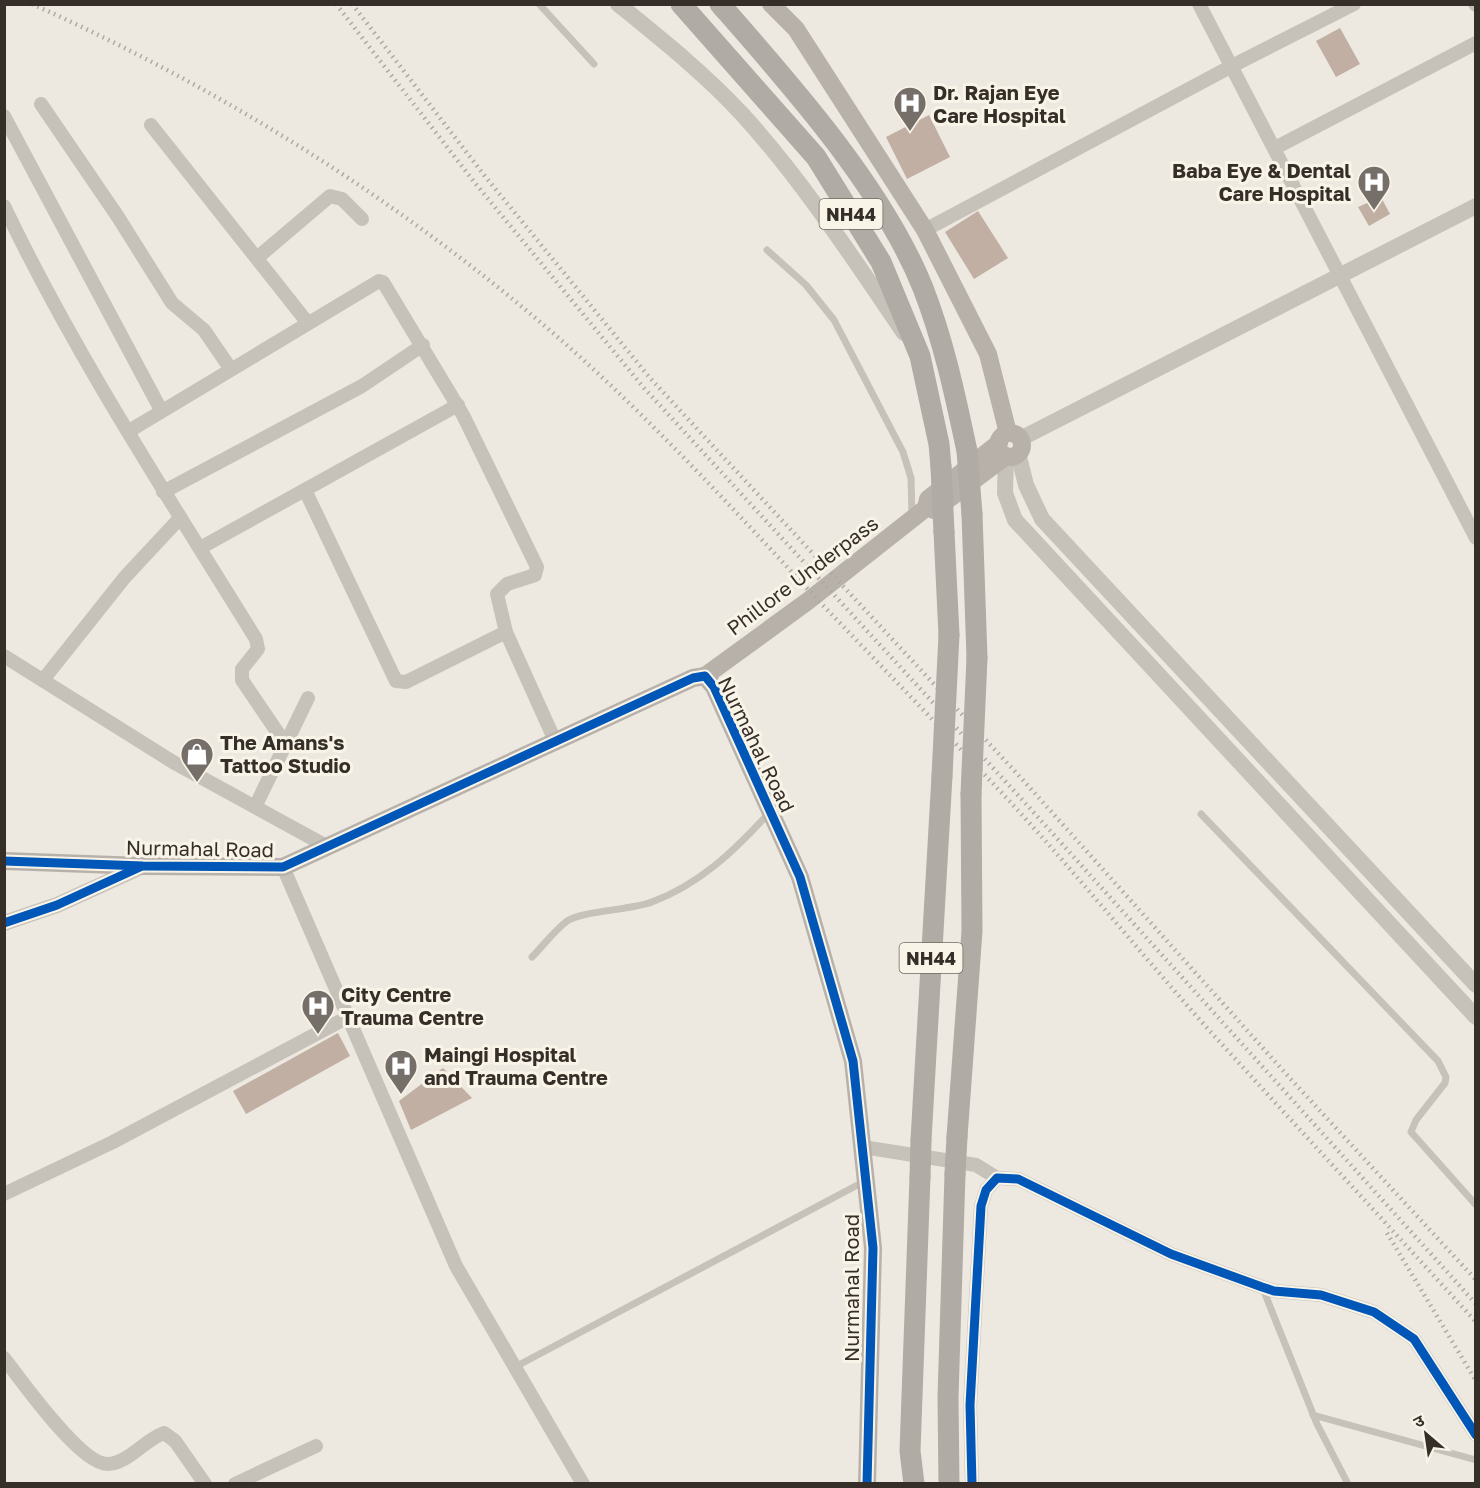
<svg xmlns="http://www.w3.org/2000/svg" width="1480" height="1488" font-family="'Golos Text','Noto Sans Devanagari',sans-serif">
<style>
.building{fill:#c0afa2}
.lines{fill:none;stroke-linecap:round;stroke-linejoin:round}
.service{stroke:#c6c1b9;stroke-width:7}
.minor{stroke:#c6c1b9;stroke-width:14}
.tertiary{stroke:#c6c1b9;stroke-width:16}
.secondary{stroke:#b7b1aa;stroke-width:18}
.trunk{stroke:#b0aba4;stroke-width:21}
.rail{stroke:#ada9a4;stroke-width:4.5;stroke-dasharray:1.5 4.5;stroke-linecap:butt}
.trunk-bridge{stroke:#b0aba4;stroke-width:21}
.cycleway-casing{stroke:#f9f4e8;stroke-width:13}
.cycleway{stroke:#0057b8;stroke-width:9}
.labels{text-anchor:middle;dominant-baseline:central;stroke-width:6;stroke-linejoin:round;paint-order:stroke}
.shield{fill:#f9f4e8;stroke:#706962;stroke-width:1.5}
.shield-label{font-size:18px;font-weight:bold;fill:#362e28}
.poi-label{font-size:20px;font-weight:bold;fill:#362e28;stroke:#f9f4e8;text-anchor:start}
.street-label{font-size:20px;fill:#362e28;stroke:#f9f4e8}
</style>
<rect width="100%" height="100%" fill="#ede9e1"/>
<g class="building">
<polygon points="1340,28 1360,64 1336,77 1316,41"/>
<polygon points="929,115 950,157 907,179 886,137"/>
<polygon points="1381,197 1390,214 1369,226 1358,207"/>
<polygon points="978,211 1008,258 974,279 945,232"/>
<polygon points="338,1033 350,1056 246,1114 233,1091"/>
<polygon points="443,1068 472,1098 411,1130 399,1101"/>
</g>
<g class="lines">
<g class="service">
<polyline points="539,4 594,64"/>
<polyline points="767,250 806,285 834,320 903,452 911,478 912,516"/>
<polyline points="1201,814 1438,1061 1446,1077 1445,1083 1416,1120 1411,1132 1476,1205"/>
<path d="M532 957C543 946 554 931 567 921 582 911 631 910 652 902 700 884 734 851 768 814"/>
<polyline points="1263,1289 1317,1424 1348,1484"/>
<polyline points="515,1367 865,1181"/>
<polyline points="1313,1415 1476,1460"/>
</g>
<g class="minor">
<polyline points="1199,4 1476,538"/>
<polyline points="1475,4 1476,5"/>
<polyline points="41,104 118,217 172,303 204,330 230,368"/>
<polyline points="4,116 161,410"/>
<polyline points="151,125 307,322"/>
<polyline points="1275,148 1476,43"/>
<path d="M4 206C75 355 169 498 256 639L258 649 242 669V680L286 745"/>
<polyline points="925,230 1232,66 1354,4"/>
<polyline points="257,258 330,196 342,199 362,219"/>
<polyline points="129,431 379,281 383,282 463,415 537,567 535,575 507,584 497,594 506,632 556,743"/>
<polyline points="305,490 396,681 406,682 506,632"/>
<polyline points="163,492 362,386 423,345"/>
<polyline points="200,548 458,405"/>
<polyline points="4,656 173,762 328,847"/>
<polyline points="43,680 125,577 180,518"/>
<polyline points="255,807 308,698"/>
<polyline points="283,867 456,1266 583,1484"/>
<polyline points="863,1147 976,1165 997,1178"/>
<polyline points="4,1194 113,1142 348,1017"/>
<path d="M4 1358C21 1380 80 1464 107 1464 128 1464 144 1440 164 1433L175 1441 205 1484"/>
<polyline points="235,1484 316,1446"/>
<polyline points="972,1484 970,1405 981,1206 986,1190 997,1178 1018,1179 1171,1254 1262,1287 1274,1291 1321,1295 1374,1312 1414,1339 1476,1435"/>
</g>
<g class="tertiary">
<path d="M618 4C661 39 704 73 741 113 800 177 855 261 904 333"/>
<polyline points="1020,439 1476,206"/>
<polyline points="1018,453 1026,485 1042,519 1476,985"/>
<polyline points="1006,455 1005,493 1015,520 1476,1017"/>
<polyline points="4,923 57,905 143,866"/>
</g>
<g class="secondary">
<polyline points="771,4 796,29 925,230 988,354 1008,433"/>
<circle cx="1010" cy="445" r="12"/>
<polyline points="934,510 1006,456"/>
<polyline points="705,676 808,601 926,508 928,499 999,443"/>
<polyline points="4,861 143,866 283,867 693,678 705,676 714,687 800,877 853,1061 873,1248 867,1484"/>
</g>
<g class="trunk">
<polyline points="681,4 816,157 881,262 920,356 939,444 941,467"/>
<path d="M720 4C791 85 883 188 923 288 944 342 955 395 967 451"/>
<polyline points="972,514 977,658"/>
<polyline points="944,532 949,635"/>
<polyline points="957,1137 972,931 971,794"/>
<polyline points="921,1140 942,776"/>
<polyline points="914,1484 910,1451 920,1177"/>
<polyline points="949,1484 948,1397 955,1174"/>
</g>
<g class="rail">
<path d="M32 4C209 83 378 187 527 311 631 397 723 498 815 597 881 666 948 735 1013 805 1080 878 1142 955 1208 1029 1297 1127 1387 1224 1476 1322"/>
<polyline points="336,4 475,183 644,388 1027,805 1476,1304"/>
<polyline points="352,4 484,175 650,378 1022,779 1287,1075 1476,1280"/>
<polyline points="1387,1233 1476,1381"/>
</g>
<g class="trunk-bridge">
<polyline points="967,451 972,514"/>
<polyline points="941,467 944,532"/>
<polyline points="942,776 949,635"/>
<polyline points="971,794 977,658"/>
<polyline points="955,1174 957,1137"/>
<polyline points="920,1177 921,1140"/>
</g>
<defs>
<g id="cycleway">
<polyline points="4,861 143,866 283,867 693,678 705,676 714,687 800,877 853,1061 873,1248 867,1484"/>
<polyline points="4,923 57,905 140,867"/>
<polyline points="972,1484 970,1405 981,1206 986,1190 997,1178 1018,1179 1171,1254 1262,1287 1274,1291 1321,1295 1374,1312 1414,1339 1476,1435"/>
</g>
</defs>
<use href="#cycleway" class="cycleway-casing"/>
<use href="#cycleway" class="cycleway"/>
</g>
<defs>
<symbol id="hospital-pin" viewBox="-11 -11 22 30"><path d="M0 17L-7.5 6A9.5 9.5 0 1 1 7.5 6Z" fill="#766f69" stroke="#f9f4e8"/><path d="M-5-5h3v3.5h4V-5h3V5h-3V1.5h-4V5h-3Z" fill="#fff"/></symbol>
<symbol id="shop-pin" viewBox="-11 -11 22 30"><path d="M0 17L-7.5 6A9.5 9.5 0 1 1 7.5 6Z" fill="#766f69" stroke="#f9f4e8"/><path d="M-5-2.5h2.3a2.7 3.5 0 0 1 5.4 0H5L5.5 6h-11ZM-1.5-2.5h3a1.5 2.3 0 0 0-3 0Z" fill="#fff"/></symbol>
</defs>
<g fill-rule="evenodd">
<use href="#hospital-pin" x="891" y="84" width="38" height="52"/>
<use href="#hospital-pin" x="1355" y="163" width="38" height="52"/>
<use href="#shop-pin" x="178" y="735" width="38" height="52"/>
<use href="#hospital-pin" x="299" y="987" width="38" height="52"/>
<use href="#hospital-pin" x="382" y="1047" width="38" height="52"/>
</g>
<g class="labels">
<g class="shield">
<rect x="819.5" y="199" width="63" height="30" rx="4.5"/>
<rect x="899.5" y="943" width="63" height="30" rx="4.5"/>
</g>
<g class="shield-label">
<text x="851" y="214">NH44</text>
<text x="931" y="958">NH44</text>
</g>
<g class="poi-label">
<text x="933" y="92">Dr. Rajan Eye<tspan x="933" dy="23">Care Hospital</tspan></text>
<text x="1351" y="170" text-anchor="end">Baba Eye &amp; Dental<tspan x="1351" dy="23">Care Hospital</tspan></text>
<text x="220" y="742">The Amans's<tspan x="220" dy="23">Tattoo Studio</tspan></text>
<text x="341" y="994">City Centre<tspan x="341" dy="23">Trauma Centre</tspan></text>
<text x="424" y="1054">Maingi Hospital<tspan x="424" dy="23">and Trauma Centre</tspan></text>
</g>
<g class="street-label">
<text transform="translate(802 575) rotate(-37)">Phillore Underpass</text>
<text transform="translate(757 744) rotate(64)">Nurmahal Road</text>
<text transform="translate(200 848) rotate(1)">Nurmahal Road</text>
<text transform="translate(851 1288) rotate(-90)">Nurmahal Road</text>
</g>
</g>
<rect width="1480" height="1488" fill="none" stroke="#362e28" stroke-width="12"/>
<g transform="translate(1426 1434) rotate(331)" stroke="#f9f4e8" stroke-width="4.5" paint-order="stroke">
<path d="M0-4.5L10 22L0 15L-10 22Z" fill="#362e28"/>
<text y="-9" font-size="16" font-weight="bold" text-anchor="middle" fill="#362e28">उ</text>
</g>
</svg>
